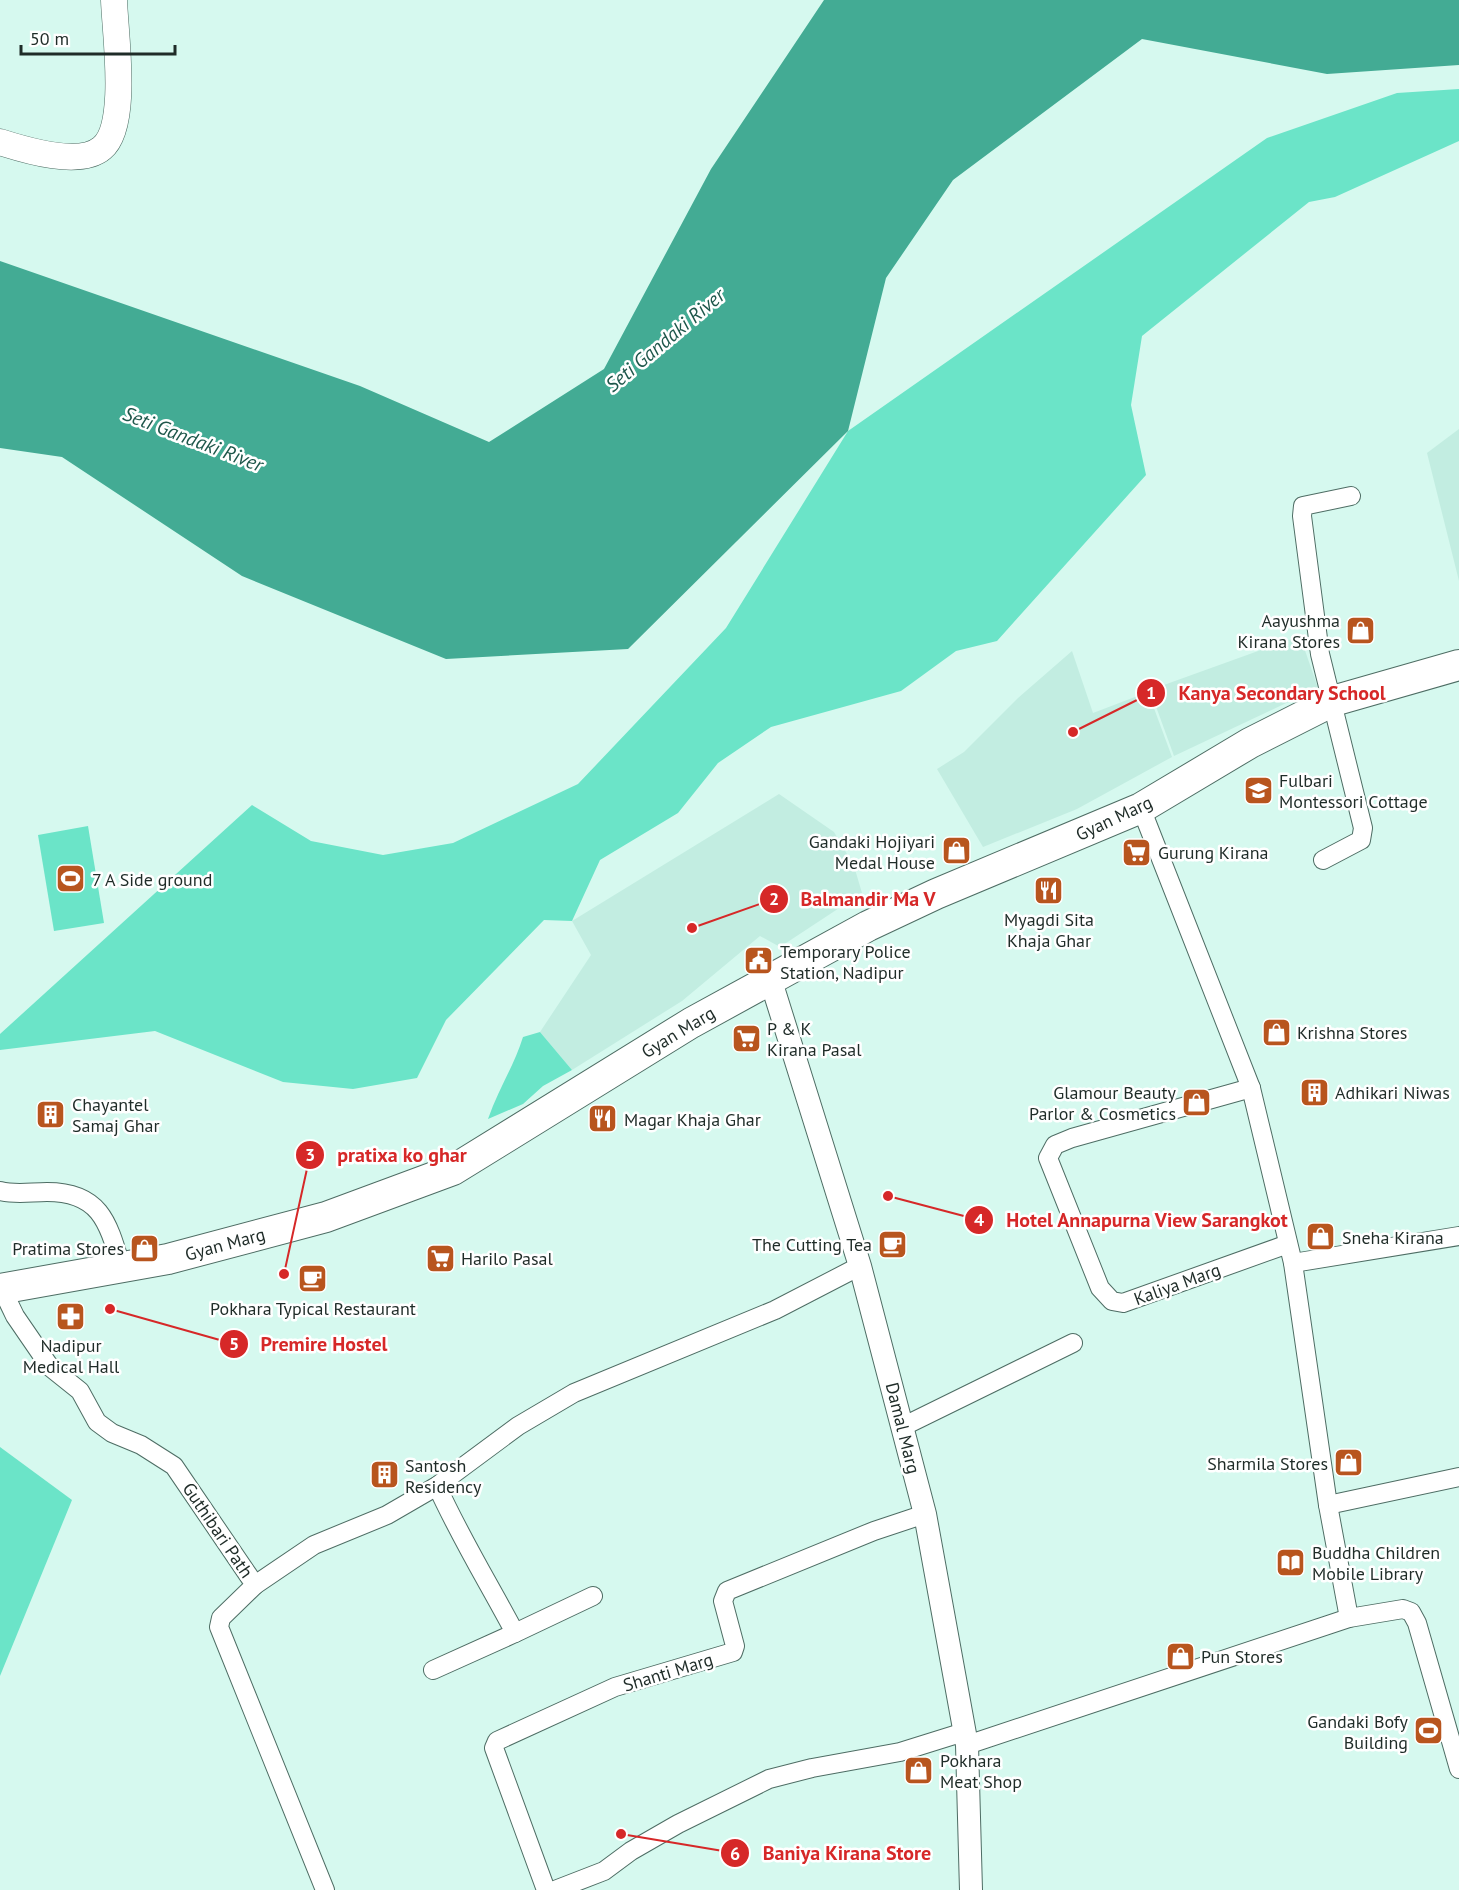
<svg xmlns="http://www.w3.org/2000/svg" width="1459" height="1890" font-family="'PT Sans',sans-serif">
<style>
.built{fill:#c2ede1}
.green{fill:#6be4c8}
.water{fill:#43ab94}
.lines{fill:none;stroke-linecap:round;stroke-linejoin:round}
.minor-casing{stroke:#4e6d64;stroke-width:20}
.tertiary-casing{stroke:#4e6d64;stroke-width:24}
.secondary-casing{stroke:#4e6d64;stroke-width:27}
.primary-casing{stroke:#4e6d64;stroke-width:32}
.minor{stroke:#fff;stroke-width:18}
.tertiary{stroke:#fff;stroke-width:22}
.secondary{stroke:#fff;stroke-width:26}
.primary{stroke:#fff;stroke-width:30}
.labels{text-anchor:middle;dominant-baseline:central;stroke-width:5;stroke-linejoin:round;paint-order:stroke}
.poi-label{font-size:18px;fill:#1f2c28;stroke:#fff;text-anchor:start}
.street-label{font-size:18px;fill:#1f2c28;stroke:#fff}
.water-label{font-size:20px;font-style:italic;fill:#1e574b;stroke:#fff}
.leader{fill:none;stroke:#d62828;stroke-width:2}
.callout-dot{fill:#d62828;stroke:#fff;stroke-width:2}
.mark-label{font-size:18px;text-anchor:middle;font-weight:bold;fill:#fff}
.callout-label{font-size:20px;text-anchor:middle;font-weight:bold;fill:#d62828;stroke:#fff;stroke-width:5;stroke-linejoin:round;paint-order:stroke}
</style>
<rect width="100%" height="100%" fill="#d6f9ef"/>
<g class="built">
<polygon points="1459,429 1459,581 1427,453"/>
<polygon points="1300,636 1318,688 1174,756 1150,690"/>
<polygon points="1072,651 1093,713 1148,692 1172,757 1077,809 983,847 937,769 964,752 1018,698"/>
<polygon points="779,794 834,832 854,866 862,893 780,947 760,936 682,1001 572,1070 540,1032 591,955 572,921"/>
</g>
<g class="green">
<polygon points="1459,89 1459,141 1335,197 1309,202 1142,336 1131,405 1146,475 997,641 956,651 901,691 771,727 718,763 678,813 600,860 572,921 544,920 446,1020 417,1078 353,1089 283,1082 155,1031 0,1050 0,1034 252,805 311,841 383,855 453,843 578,784 726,628 848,431 1267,138 1397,93"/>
<polygon points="88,826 104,923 54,931 38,835"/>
<path d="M540 1032 572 1070 543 1086 523 1104 488 1119C498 1090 514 1066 523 1037Z"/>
<polygon points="0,1447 72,1500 0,1676"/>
</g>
<polygon class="water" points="824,0 1459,0 1459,65 1327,74 1142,39 953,180 886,278 848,431 628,649 446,659 242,576 62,457 0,448 0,261 360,386 489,442 604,369 711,169"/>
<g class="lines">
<defs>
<g id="minor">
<polyline points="1141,808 1251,1088 1293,1263 1328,1505 1349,1618"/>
<polyline points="1323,860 1361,840 1363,828 1320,654 1302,516 1303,506 1351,496"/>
<polyline points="1251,1088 1072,1138 1055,1145 1048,1158 1100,1288 1112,1301 1123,1303 1288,1244"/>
<path d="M0 1191C15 1195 31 1192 47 1192 100 1192 108 1222 121 1266"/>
<polyline points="1293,1263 1459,1236"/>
<polyline points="2,1289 15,1316 50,1367 80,1391 97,1422 112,1433 141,1445 174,1466 255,1585 221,1618 219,1627 325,1890"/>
<polyline points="904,1426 1073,1343"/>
<polyline points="1328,1505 1459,1477"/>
<polyline points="255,1585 314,1545 387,1515 437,1486 518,1426 574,1393 775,1310 860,1266"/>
<polyline points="515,1633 593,1596"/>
<path d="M433 1670 515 1633C489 1584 460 1537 437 1486"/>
<polyline points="967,1745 1349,1618 1403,1609 1411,1612 1417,1623 1459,1769"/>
<polyline points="546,1890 494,1748 497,1741 615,1687 733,1652 735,1646 723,1601 727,1591 874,1531 925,1514"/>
<polyline points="555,1890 604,1871 631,1851 678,1824 769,1779 812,1768 900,1752 964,1732"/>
</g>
<polyline id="tertiary" points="770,978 860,1266 925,1514 967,1745 971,1890"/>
<path id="secondary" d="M0 142C25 150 80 167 102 148 129 126 115 33 114 0"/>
<polyline id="primary" points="0,1289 168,1259 326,1217 453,1170 691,1023 868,926 936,894 1141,808 1250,743 1333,701 1459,665"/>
</defs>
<use href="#minor" class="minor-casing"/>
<use href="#tertiary" class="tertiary-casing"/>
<use href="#secondary" class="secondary-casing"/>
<use href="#primary" class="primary-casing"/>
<use href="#minor" class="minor"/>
<use href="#tertiary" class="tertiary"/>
<use href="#secondary" class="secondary"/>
<use href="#primary" class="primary"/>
</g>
<defs>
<symbol id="shop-square" viewBox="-11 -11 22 22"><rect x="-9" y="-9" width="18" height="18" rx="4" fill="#b8551e" stroke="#fff"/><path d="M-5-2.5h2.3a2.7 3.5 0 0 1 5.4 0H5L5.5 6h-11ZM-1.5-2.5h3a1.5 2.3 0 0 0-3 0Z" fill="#fff"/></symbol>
<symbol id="school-square" viewBox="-11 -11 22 22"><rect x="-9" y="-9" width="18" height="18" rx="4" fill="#b8551e" stroke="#fff"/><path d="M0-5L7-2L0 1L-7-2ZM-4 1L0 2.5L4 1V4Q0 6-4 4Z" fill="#fff"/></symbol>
<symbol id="supermarket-square" viewBox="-11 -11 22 22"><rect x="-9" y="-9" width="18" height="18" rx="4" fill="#b8551e" stroke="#fff"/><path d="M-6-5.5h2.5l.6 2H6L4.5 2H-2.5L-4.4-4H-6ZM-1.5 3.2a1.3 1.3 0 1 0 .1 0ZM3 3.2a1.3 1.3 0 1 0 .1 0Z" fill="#fff"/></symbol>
<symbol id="stadium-square" viewBox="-11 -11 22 22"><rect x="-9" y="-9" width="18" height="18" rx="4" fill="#b8551e" stroke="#fff"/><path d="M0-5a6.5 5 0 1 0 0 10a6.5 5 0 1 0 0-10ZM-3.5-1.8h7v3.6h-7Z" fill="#fff"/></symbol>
<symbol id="restaurant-square" viewBox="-11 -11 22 22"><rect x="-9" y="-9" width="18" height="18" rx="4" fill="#b8551e" stroke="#fff"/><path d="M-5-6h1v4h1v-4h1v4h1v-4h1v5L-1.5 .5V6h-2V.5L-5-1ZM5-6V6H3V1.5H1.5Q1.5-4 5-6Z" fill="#fff"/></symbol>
<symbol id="civic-square" viewBox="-11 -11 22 22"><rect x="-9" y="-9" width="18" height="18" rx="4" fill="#b8551e" stroke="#fff"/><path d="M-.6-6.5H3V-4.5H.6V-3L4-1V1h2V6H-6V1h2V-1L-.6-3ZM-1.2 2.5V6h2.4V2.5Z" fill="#fff"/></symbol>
<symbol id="building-square" viewBox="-11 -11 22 22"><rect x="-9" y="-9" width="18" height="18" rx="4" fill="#b8551e" stroke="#fff"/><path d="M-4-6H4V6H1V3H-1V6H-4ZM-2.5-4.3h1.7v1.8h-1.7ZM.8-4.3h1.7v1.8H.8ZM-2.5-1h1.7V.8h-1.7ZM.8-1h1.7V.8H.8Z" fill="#fff"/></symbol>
<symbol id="cafe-square" viewBox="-11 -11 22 22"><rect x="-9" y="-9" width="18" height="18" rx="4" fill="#b8551e" stroke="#fff"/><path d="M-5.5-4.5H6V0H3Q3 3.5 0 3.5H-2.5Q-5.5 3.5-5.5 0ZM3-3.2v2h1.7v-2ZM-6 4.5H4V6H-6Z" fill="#fff"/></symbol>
<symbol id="pharmacy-square" viewBox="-11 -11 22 22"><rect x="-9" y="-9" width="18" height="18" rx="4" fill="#b8551e" stroke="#fff"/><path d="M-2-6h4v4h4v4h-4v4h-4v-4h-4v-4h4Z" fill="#fff"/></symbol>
<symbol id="library-square" viewBox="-11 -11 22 22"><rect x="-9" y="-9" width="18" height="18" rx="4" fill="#b8551e" stroke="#fff"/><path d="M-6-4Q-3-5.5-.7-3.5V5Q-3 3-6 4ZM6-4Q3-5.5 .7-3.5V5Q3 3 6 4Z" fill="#fff"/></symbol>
</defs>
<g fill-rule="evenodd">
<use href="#shop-square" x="1344" y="614" width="33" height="33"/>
<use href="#school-square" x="1242" y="774" width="33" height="33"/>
<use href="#shop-square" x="940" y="834" width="33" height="33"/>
<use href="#supermarket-square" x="1120" y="836" width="33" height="33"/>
<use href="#stadium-square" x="54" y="862" width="33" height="33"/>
<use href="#restaurant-square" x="1032" y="874" width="33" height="33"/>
<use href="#civic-square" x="742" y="944" width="33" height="33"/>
<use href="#shop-square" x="1260" y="1016" width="33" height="33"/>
<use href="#supermarket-square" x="730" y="1022" width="33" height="33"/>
<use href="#building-square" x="1298" y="1076" width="33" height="33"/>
<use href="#shop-square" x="1180" y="1086" width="33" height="33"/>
<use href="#building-square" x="34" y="1098" width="33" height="33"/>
<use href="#restaurant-square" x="586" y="1102" width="33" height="33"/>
<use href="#shop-square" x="1304" y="1220" width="33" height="33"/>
<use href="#cafe-square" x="876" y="1228" width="33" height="33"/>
<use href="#shop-square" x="128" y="1232" width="33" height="33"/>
<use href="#supermarket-square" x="424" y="1242" width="33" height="33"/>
<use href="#cafe-square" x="296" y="1262" width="33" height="33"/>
<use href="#pharmacy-square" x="54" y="1300" width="33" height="33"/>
<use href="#shop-square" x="1332" y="1446" width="33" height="33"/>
<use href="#building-square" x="368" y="1458" width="33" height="33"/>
<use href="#library-square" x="1274" y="1546" width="33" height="33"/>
<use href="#shop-square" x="1164" y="1640" width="33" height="33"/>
<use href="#stadium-square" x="1412" y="1714" width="33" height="33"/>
<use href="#shop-square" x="902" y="1754" width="33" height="33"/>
</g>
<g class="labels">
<g class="poi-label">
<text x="1340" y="620" text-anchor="end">Aayushma<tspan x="1340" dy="21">Kirana Stores</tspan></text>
<text x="1279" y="780">Fulbari<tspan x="1279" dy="21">Montessori Cottage</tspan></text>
<text x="935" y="841" text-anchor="end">Gandaki Hojiyari<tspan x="935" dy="21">Medal House</tspan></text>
<text x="1158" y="852">Gurung Kirana</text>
<text x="92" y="879">7 A Side ground</text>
<text x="1049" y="919" text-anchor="middle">Myagdi Sita<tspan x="1049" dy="21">Khaja Ghar</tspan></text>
<text x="780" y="951">Temporary Police<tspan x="780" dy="21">Station, Nadipur</tspan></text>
<text x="767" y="1028">P &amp; K<tspan x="767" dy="21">Kirana Pasal</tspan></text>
<text x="1297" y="1032">Krishna Stores</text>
<text x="1176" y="1092" text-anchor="end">Glamour Beauty<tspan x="1176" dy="21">Parlor &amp; Cosmetics</tspan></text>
<text x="1335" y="1092">Adhikari Niwas</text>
<text x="72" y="1104">Chayantel<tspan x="72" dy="21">Samaj Ghar</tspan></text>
<text x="624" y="1119">Magar Khaja Ghar</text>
<text x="1342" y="1237">Sneha Kirana</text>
<text x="872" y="1244" text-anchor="end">The Cutting Tea</text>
<text x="124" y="1248" text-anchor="end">Pratima Stores</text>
<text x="461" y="1258">Harilo Pasal</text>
<text x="313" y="1308" text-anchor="middle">Pokhara Typical Restaurant</text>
<text x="71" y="1345" text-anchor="middle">Nadipur<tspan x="71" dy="21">Medical Hall</tspan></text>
<text x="1328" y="1463" text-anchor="end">Sharmila Stores</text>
<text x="405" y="1465">Santosh<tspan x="405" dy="21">Residency</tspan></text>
<text x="1312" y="1552">Buddha Children<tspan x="1312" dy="21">Mobile Library</tspan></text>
<text x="1201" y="1656">Pun Stores</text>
<text x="1408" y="1721" text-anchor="end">Gandaki Bofy<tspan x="1408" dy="21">Building</tspan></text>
<text x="940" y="1760">Pokhara<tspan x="940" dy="21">Meat Shop</tspan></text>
</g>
<g class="street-label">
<text transform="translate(1114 818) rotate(-25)">Gyan Marg</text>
<text transform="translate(678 1032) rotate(-31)">Gyan Marg</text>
<text transform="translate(225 1244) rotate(-15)">Gyan Marg</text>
<text transform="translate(1177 1284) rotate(-20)">Kaliya Marg</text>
<text transform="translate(903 1428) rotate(76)">Damal Marg</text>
<text transform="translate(218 1530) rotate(56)">Guthibari Path</text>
<text transform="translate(668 1672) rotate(-17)">Shanti Marg</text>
</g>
<g class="water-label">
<text transform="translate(665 340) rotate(-40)">Seti Gandaki River</text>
<text transform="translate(193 439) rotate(21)">Seti Gandaki River</text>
</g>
</g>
<path class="leader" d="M1073 732L1151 693M692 928L774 899M284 1274L310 1155M888 1196L979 1220M110 1309L234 1344M621 1834L735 1853"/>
<g class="callout-dot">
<circle cx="1073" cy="732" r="6"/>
<circle cx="692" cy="928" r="6"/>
<circle cx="284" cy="1274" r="6"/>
<circle cx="888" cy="1196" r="6"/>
<circle cx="110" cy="1309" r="6"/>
<circle cx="621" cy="1834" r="6"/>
<circle cx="1151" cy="693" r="15"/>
<circle cx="774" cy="899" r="15"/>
<circle cx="310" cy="1155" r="15"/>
<circle cx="979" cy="1220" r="15"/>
<circle cx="234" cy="1344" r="15"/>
<circle cx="735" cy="1853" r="15"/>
</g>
<g class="mark-label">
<text x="1151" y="699">1</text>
<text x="774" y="905">2</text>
<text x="310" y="1161">3</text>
<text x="979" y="1226">4</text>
<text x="234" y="1350">5</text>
<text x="735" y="1860">6</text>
</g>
<g class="callout-label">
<text x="1282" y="700">Kanya Secondary School</text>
<text x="868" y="906">Balmandir Ma V</text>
<text x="402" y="1162">pratixa ko ghar</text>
<text x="1147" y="1227">Hotel Annapurna View Sarangkot</text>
<text x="324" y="1351">Premire Hostel</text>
<text x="847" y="1860">Baniya Kirana Store</text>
</g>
<path d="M21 45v9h154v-9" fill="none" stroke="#1f2c28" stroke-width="3"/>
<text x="30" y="45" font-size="18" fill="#1f2c28" stroke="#ffffff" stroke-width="4.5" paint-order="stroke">50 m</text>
</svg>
